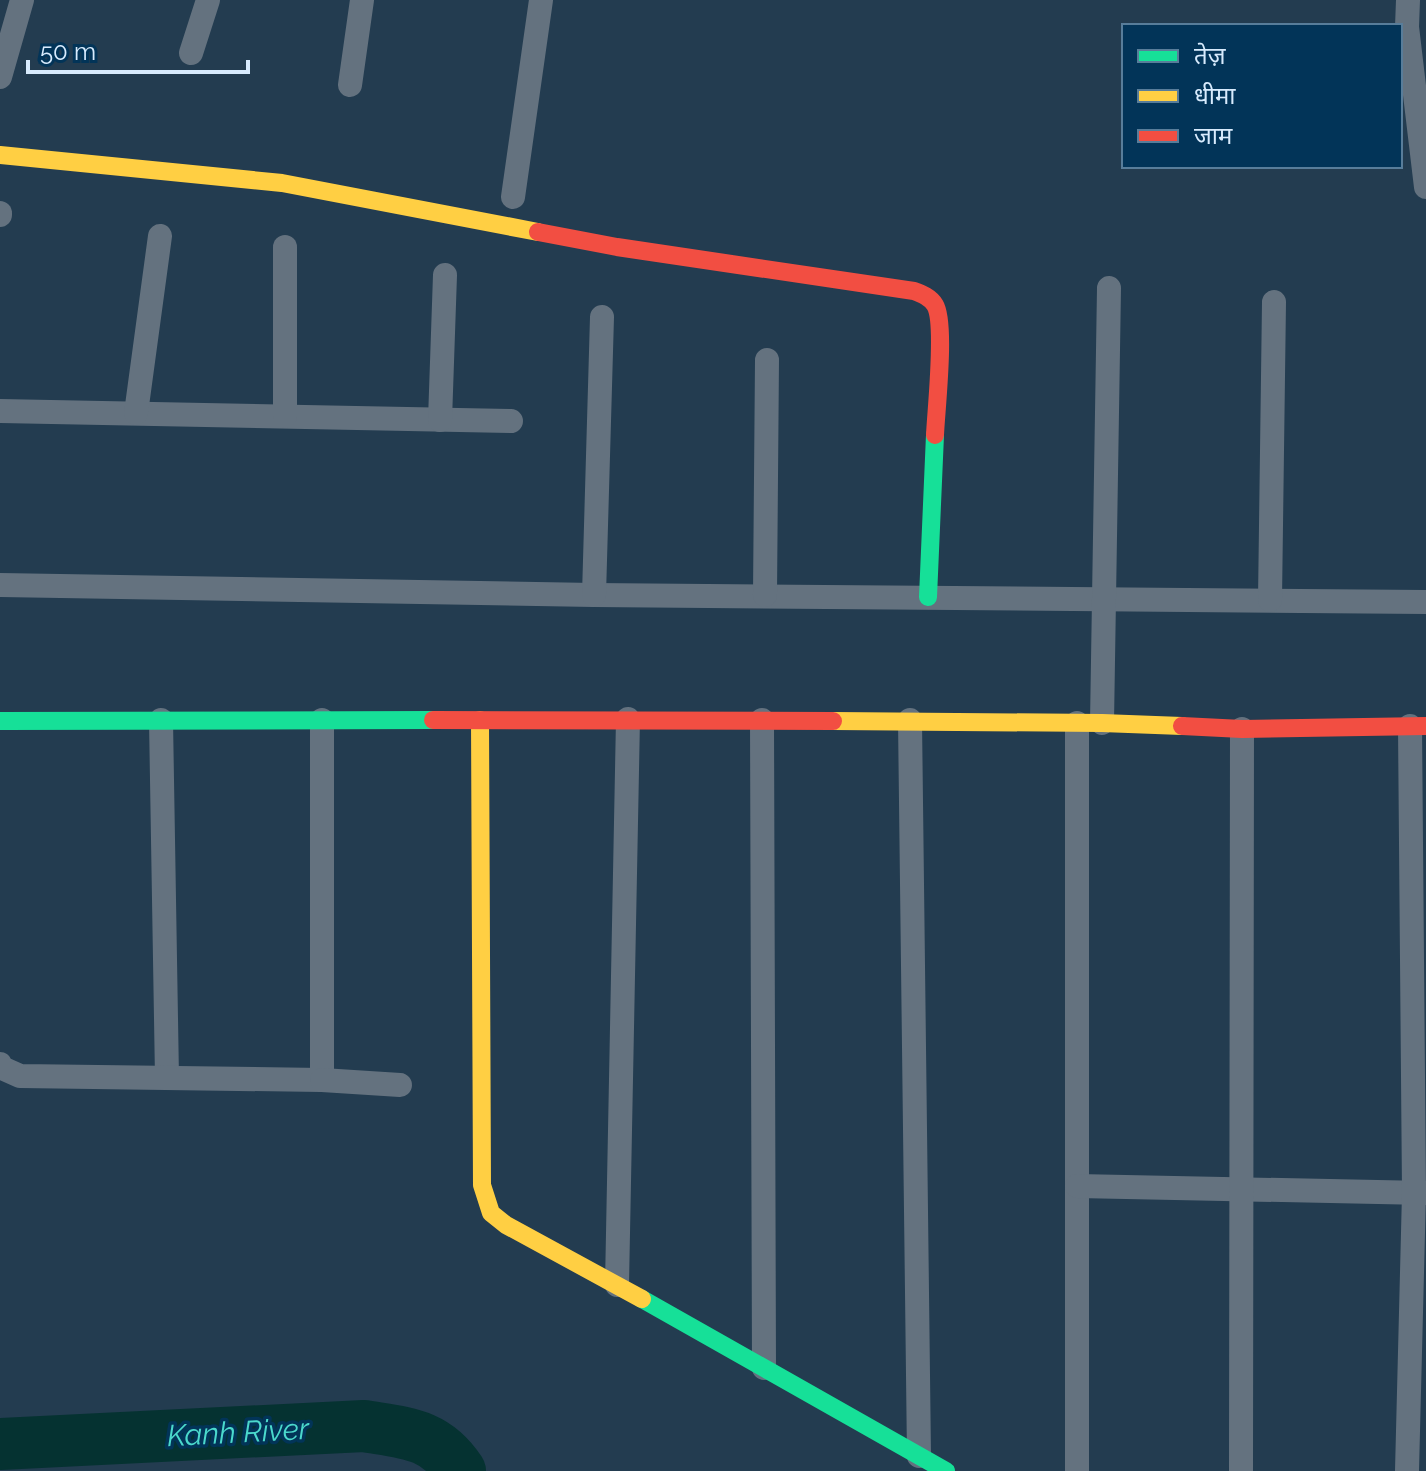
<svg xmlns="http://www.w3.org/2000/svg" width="1426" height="1471" font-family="Raleway,'Noto Sans Devanagari',sans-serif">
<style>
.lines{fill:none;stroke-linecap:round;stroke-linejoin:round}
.river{stroke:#053231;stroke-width:52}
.street{stroke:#64727f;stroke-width:24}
.fast{stroke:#16e098;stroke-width:18}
.slow{stroke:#ffcf43;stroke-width:18}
.jam{stroke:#f24e42;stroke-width:18}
.labels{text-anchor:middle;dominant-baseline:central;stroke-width:7;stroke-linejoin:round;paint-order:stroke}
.water-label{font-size:30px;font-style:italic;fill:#4bd9cc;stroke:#023458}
</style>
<rect width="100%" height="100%" fill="#233c50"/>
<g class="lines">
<path class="river" d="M0 1444 364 1426C406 1433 435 1433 460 1471"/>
<g class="street">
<polyline points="1408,0 1407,27 1426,187"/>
<polyline points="191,53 208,0"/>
<polyline points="0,77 22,0"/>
<polyline points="350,85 362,0"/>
<polyline points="513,197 541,0"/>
<polyline points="0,215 0,213"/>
<polyline points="0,411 511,421"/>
<polyline points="136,413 160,236"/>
<polyline points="285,416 285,247"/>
<polyline points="440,420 445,275"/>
<polyline points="0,585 594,595 1426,602"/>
<polyline points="594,595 602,317"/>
<polyline points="765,595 767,360"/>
<polyline points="1270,600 1274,302"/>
<polyline points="161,720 167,1078"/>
<polyline points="762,720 764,1368"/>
<polyline points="910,720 919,1456"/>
<polyline points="1077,723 1077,1471"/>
<polyline points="1102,723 1109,288"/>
<polyline points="0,1064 2,1068 20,1076 322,1080 322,720"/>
<polyline points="322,1080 400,1085"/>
<polyline points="1077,1186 1426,1193"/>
<polyline points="617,1285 628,719"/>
<polyline points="1241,1471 1242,729"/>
<polyline points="1407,1471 1414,1193 1410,726"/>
</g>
<g class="fast">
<polyline points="928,597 935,435"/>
<polyline points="0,721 433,720"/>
<polyline points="642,1299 946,1471"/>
</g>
<g class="slow">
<polyline points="0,155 282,183 538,232"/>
<polyline points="480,720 482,1185 491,1213 506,1225 642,1299"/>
<polyline points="833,721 1102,723 1182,726"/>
</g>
<g class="jam">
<path d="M538 232 617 247 914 291C922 294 930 297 935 305 946 323 936 410 935 435"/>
<polyline points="433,720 833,721"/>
<polyline points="1182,726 1242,729 1426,726"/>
</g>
</g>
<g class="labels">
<g class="water-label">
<text transform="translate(238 1432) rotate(-3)">Kanh River</text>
</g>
</g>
<rect x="1122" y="24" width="280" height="144" fill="#023458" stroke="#587d9a" stroke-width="2"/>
<rect x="1138" y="50" width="40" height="12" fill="#16e098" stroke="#587d9a" stroke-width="2"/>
<text x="1194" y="64" font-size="24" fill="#d8ebfd">तेज़</text>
<rect x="1138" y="90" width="40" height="12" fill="#ffcf43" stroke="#587d9a" stroke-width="2"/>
<text x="1194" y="104" font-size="24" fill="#d8ebfd">धीमा</text>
<rect x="1138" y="130" width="40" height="12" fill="#f24e42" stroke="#587d9a" stroke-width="2"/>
<text x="1194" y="144" font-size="24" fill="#d8ebfd">जाम</text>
<path d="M28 60v12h220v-12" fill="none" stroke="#d8ebfd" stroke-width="4"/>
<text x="40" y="60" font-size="24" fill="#d8ebfd" stroke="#023458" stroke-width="6" paint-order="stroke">50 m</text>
</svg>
